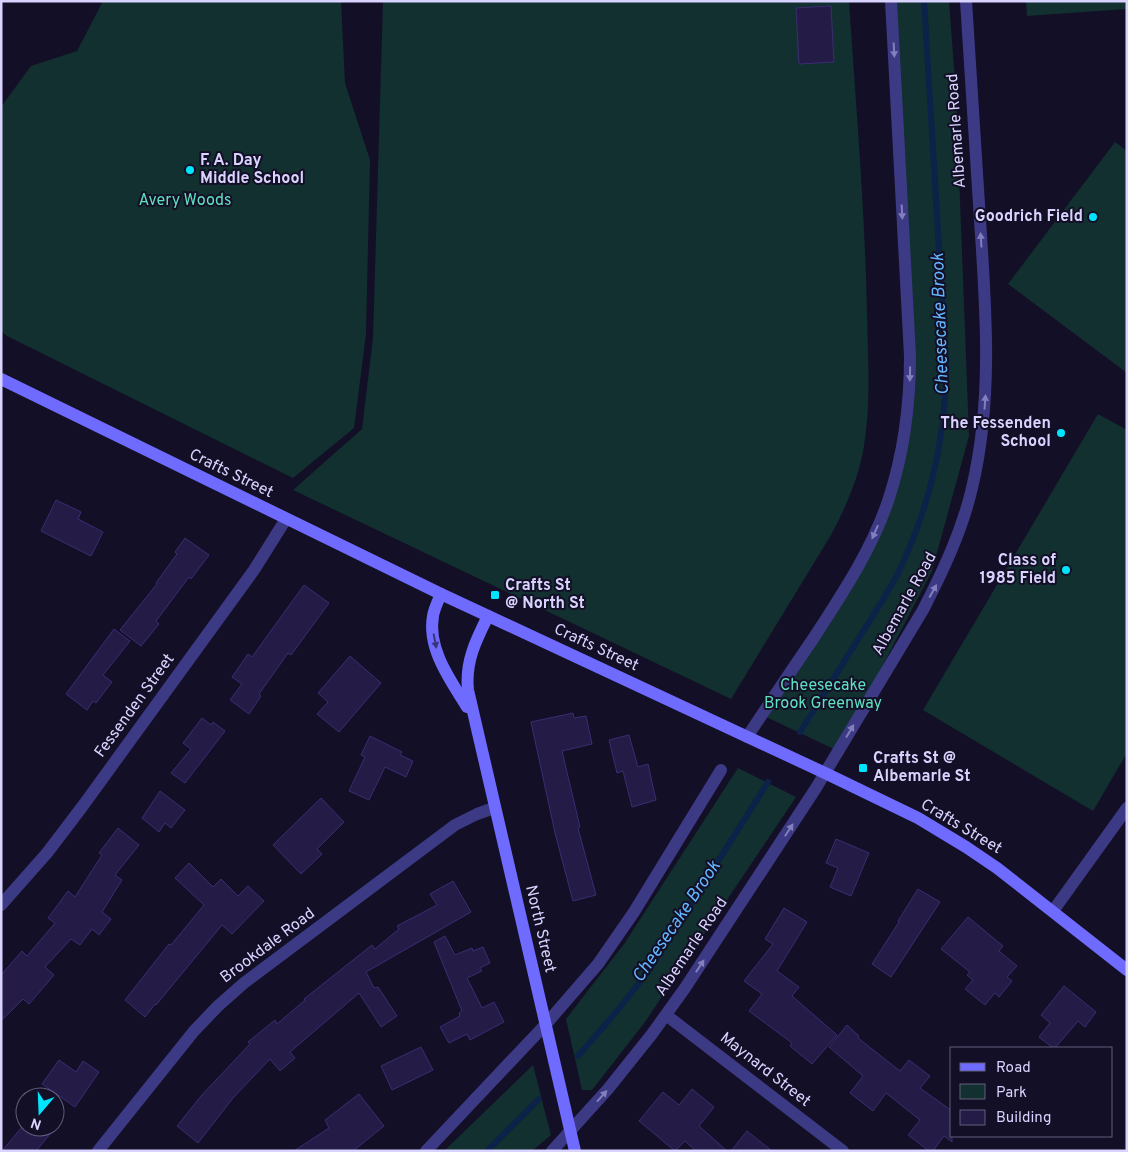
<svg xmlns="http://www.w3.org/2000/svg" width="1128" height="1152" font-family="Overpass,sans-serif">
<style>
.green{fill:#12302f}
.lines{fill:none;stroke-linecap:round;stroke-linejoin:round}
.stream{stroke:#0c2248;stroke-width:6}
.building{fill:#241b47;stroke:#3b2d73}
.minor{stroke:#3d3a85;stroke-width:12}
.secondary{stroke:#6f6bff;stroke-width:12}
.oneway{fill:#837fbc}
.oneway2{fill:#38347d}
.poi-dot{fill:#00e5ff;stroke:#130f26;stroke-width:2}
.labels{text-anchor:middle;dominant-baseline:central;stroke-width:4;stroke-linejoin:round;paint-order:stroke}
.street-label{font-size:16px;fill:#d9d4ff;stroke:#130f26}
.poi-label{font-size:16px;font-weight:bold;fill:#d9d4ff;stroke:#130f26;text-anchor:start}
.park-label{font-size:16px;fill:#5fe0c0;stroke:#130f26}
.water-label{font-size:18px;font-style:italic;fill:#62b6ff;stroke:#130f26}
</style>
<rect width="100%" height="100%" fill="#130f26"/>
<g class="green">
<polygon points="103,1 341,1 345,83 370,160 366,334 354,428 293,478 7,336 1,331 1,107 31,66 77,51"/>
<path d="M383 1H849C856 106 865 210 867 314 868 358 871 403 864 446 859 477 846 507 831 535L731 699 293 490 362 429 373 338Z"/>
<polygon points="890,1 949,1 956,95 969,436 932,571 838,751 762,715 863,559 884,511 909,387"/>
<polygon points="1026,1 1127,1 1127,9 1027,16"/>
<polygon points="1115,142 1127,151 1127,373 1008,284"/>
<polygon points="1098,414 1127,430 1127,753 1093,811 923,710"/>
<polygon points="738,768 796,797 645,1022 592,1090 582,1090 566,1019 624,944"/>
<polygon points="533,1065 551,1135 532,1151 444,1151"/>
</g>
<g class="lines">
<g class="stream">
<path d="M800 732C820 701 839 669 859 638 872 617 886 596 898 573 930 507 946 437 946 364L924 1"/>
<polyline points="578,1056 618,1010 650,969 768,782"/>
<polyline points="487,1151 539,1099"/>
</g>
</g>
<g class="building">
<polygon points="831,6 834,62 799,64 796,8"/>
<polygon points="56,500 81,512 78,519 103,532 91,556 41,531"/>
<polygon points="185,538 209,555 191,579 189,577 156,621 159,624 141,646 120,630 157,584 156,583 177,554 175,552"/>
<polygon points="304,585 329,603 291,655 288,653 259,694 261,696 249,714 230,700 242,684 232,677 248,654 252,657"/>
<polygon points="114,629 130,641 103,675 112,682 96,703 93,701 87,710 66,694"/>
<polygon points="350,656 381,683 339,732 317,714 328,702 318,693"/>
<polygon points="573,713 574,718 586,716 592,744 562,751 580,827 578,828 596,895 573,901 555,833 531,722"/>
<polygon points="202,718 211,725 213,722 225,731 185,783 171,773 191,749 183,743"/>
<polygon points="629,735 638,767 648,764 656,800 632,807 623,771 617,773 609,740"/>
<polygon points="370,736 402,752 400,755 413,761 406,777 385,767 369,800 349,791 365,757 361,755"/>
<polygon points="160,791 185,810 171,828 165,823 159,832 142,818"/>
<polygon points="321,798 344,822 317,849 322,854 301,874 273,845"/>
<polygon points="118,828 139,845 115,875 122,880 102,912 111,919 99,935 92,929 80,945 71,939 45,967 54,975 29,1004 23,999 1,1021 1,975 22,951 27,956 55,923 48,918 68,891 75,897 102,855 99,853"/>
<polygon points="836,839 869,853 851,896 830,887 838,868 826,863"/>
<polygon points="189,863 213,887 221,879 238,896 248,886 264,901 232,934 222,925 156,1005 155,1004 145,1017 125,1000 169,944 171,945 204,905 175,878"/>
<polygon points="453,881 471,912 366,972 374,988 378,987 397,1016 381,1027 359,993 290,1052 295,1058 280,1071 270,1059 233,1098 198,1143 177,1126 201,1096 250,1044 248,1042 275,1020 277,1024 305,1000 304,999 372,945 375,949 399,929 397,926 437,905 430,894"/>
<polygon points="918,889 940,902 891,977 872,964 899,922 898,921"/>
<polygon points="784,908 807,922 777,971 799,987 792,996 837,1035 812,1064 790,1046 792,1043 749,1011 762,994 744,981 773,944 765,939"/>
<polygon points="968,917 1003,946 999,951 1017,966 1007,977 1012,981 999,997 995,993 985,1005 965,989 973,980 967,975 970,972 941,949"/>
<polygon points="445,936 455,955 472,948 473,951 483,947 490,963 480,968 482,971 467,978 482,1008 494,1002 504,1022 470,1040 467,1034 449,1043 440,1027 460,1016 459,1013 462,1011 434,942"/>
<polygon points="1064,986 1096,1012 1085,1027 1078,1021 1055,1048 1053,1048 1039,1037 1050,1023 1041,1015"/>
<polygon points="847,1025 859,1036 858,1038 900,1071 909,1060 930,1076 920,1088 952,1111 952,1142 944,1136 933,1151 929,1151 908,1135 920,1120 886,1093 873,1111 850,1093 863,1076 829,1047"/>
<polygon points="421,1047 433,1070 392,1090 381,1066"/>
<polygon points="59,1060 76,1072 83,1061 99,1072 75,1107 42,1084"/>
<polygon points="692,1089 714,1107 699,1126 727,1151 696,1151 685,1141 675,1151 639,1121 663,1092 679,1105"/>
<polygon points="359,1094 384,1126 353,1151 294,1151 329,1128 325,1120"/>
<polygon points="22,1127 56,1127 36,1151 2,1151"/>
<polygon points="747,1131 772,1151 731,1151"/>
</g>
<g class="lines">
<g class="minor">
<path d="M747 737C769 704 791 671 813 639 842 594 872 550 889 498 904 452 910 404 910 356L891 1"/>
<polyline points="1,905 47,853 82,807 254,570 286,519"/>
<polyline points="1053,911 1127,808"/>
<polyline points="666,1015 843,1151"/>
<polyline points="98,1151 194,1031 218,1006 244,983 455,825 477,814 494,808"/>
<polyline points="426,1151 546,1024 598,964 634,912 721,770"/>
<path d="M552 1151 608 1089 652 1034 685 988 816 788 923 610C943 571 962 531 972 488 993 400 986 310 980 220 975 147 970 74 966 1"/>
</g>
<g class="secondary">
<polyline points="1,379 441,594 825,773 918,818 966,847 997,868 1127,970"/>
<path d="M441 594C438 601 434 609 433 616 427 649 451 681 467 707"/>
<path d="M488 616C476 640 465 662 468 690L575 1151"/>
</g>
</g>
<defs><path id="oneway-solid" d="M-6-.8H1V-3.2L6.5 0L1 3.2V.8H-6Z" transform="scale(1.25)"/></defs>
<g class="oneway">
<use href="#oneway-solid" transform="translate(894 50) rotate(87)"/>
<use href="#oneway-solid" transform="translate(902 212) rotate(87)"/>
<use href="#oneway-solid" transform="translate(981 240) rotate(-94)"/>
<use href="#oneway-solid" transform="translate(910 374) rotate(91)"/>
<use href="#oneway-solid" transform="translate(985 402) rotate(-86)"/>
<use href="#oneway-solid" transform="translate(875 532) rotate(114)"/>
<use href="#oneway-solid" transform="translate(933 591) rotate(-61)"/>
<use href="#oneway-solid" transform="translate(850 731) rotate(-59)"/>
<use href="#oneway-solid" transform="translate(789 830) rotate(-57)"/>
<use href="#oneway-solid" transform="translate(700 966) rotate(-57)"/>
<use href="#oneway-solid" transform="translate(602 1096) rotate(-48)"/>
</g>
<use class="oneway2" href="#oneway-solid" transform="translate(435 641) rotate(79)"/>
<g class="poi-dot">
<circle cx="190" cy="170" r="5"/>
<circle cx="1093" cy="217" r="5"/>
<circle cx="1061" cy="433" r="5"/>
<circle cx="1066" cy="570" r="5"/>
<rect x="490" y="590" width="10" height="10" rx="2.5"/>
<rect x="858" y="763" width="10" height="10" rx="2.5"/>
</g>
<g class="labels">
<g class="street-label">
<text transform="translate(957 131) rotate(-94)">Albemarle Road</text>
<text transform="translate(231 474) rotate(26)">Crafts Street</text>
<text transform="translate(905 604) rotate(-61)">Albemarle Road</text>
<text transform="translate(596 648) rotate(25)">Crafts Street</text>
<text transform="translate(135 706) rotate(-54)">Fessenden Street</text>
<text transform="translate(961 827) rotate(31)">Crafts Street</text>
<text transform="translate(540 929) rotate(77)">North Street</text>
<text transform="translate(268 946) rotate(-37)">Brookdale Road</text>
<text transform="translate(692 947) rotate(-56)">Albemarle Road</text>
<text transform="translate(765 1070) rotate(38)">Maynard Street</text>
</g>
<g class="poi-label">
<text x="200" y="161">F. A. Day<tspan x="200" dy="18">Middle School</tspan></text>
<text x="1083" y="217" text-anchor="end">Goodrich Field</text>
<text x="1051" y="424" text-anchor="end">The Fessenden<tspan x="1051" dy="18">School</tspan></text>
<text x="1056" y="561" text-anchor="end">Class of<tspan x="1056" dy="18">1985 Field</tspan></text>
<text x="505" y="586">Crafts St<tspan x="505" dy="18">@ North St</tspan></text>
<text x="873" y="759">Crafts St @<tspan x="873" dy="18">Albemarle St</tspan></text>
</g>
<g class="park-label">
<text x="185" y="201">Avery Woods</text>
<text x="823" y="686">Cheesecake<tspan x="823" dy="18">Brook Greenway</tspan></text>
</g>
<g class="water-label">
<text transform="translate(941 324) rotate(-92)">Cheesecake Brook</text>
<text transform="translate(677 922) rotate(-56)">Cheesecake Brook</text>
</g>
</g>
<rect width="1128" height="1152" fill="none" stroke="#d9d4ff" stroke-width="5"/>
<rect x="950" y="1047" width="162" height="90" fill="#130f26" stroke="#625e7d"/>
<rect x="960" y="1063" width="25" height="8" fill="#6f6bff" stroke="#625e7d"/>
<text x="996" y="1072" font-size="15" fill="#d9d4ff">Road</text>
<rect x="960" y="1084" width="25" height="15" fill="#12302f" stroke="#625e7d"/>
<text x="996" y="1097" font-size="15" fill="#d9d4ff">Park</text>
<rect x="960" y="1110" width="25" height="15" fill="#241b47" stroke="#625e7d"/>
<text x="996" y="1122" font-size="15" fill="#d9d4ff">Building</text>
<g transform="translate(40 1112) rotate(199)"><circle r="24" fill="#130f26" stroke="#625e7d"/>
<path d="M0-4L9 19L0 12L-9 19Z" fill="#00e5ff"/>
<text y="-8" font-size="14" font-weight="bold" text-anchor="middle" fill="#d9d4ff">N</text>
</g>
</svg>
